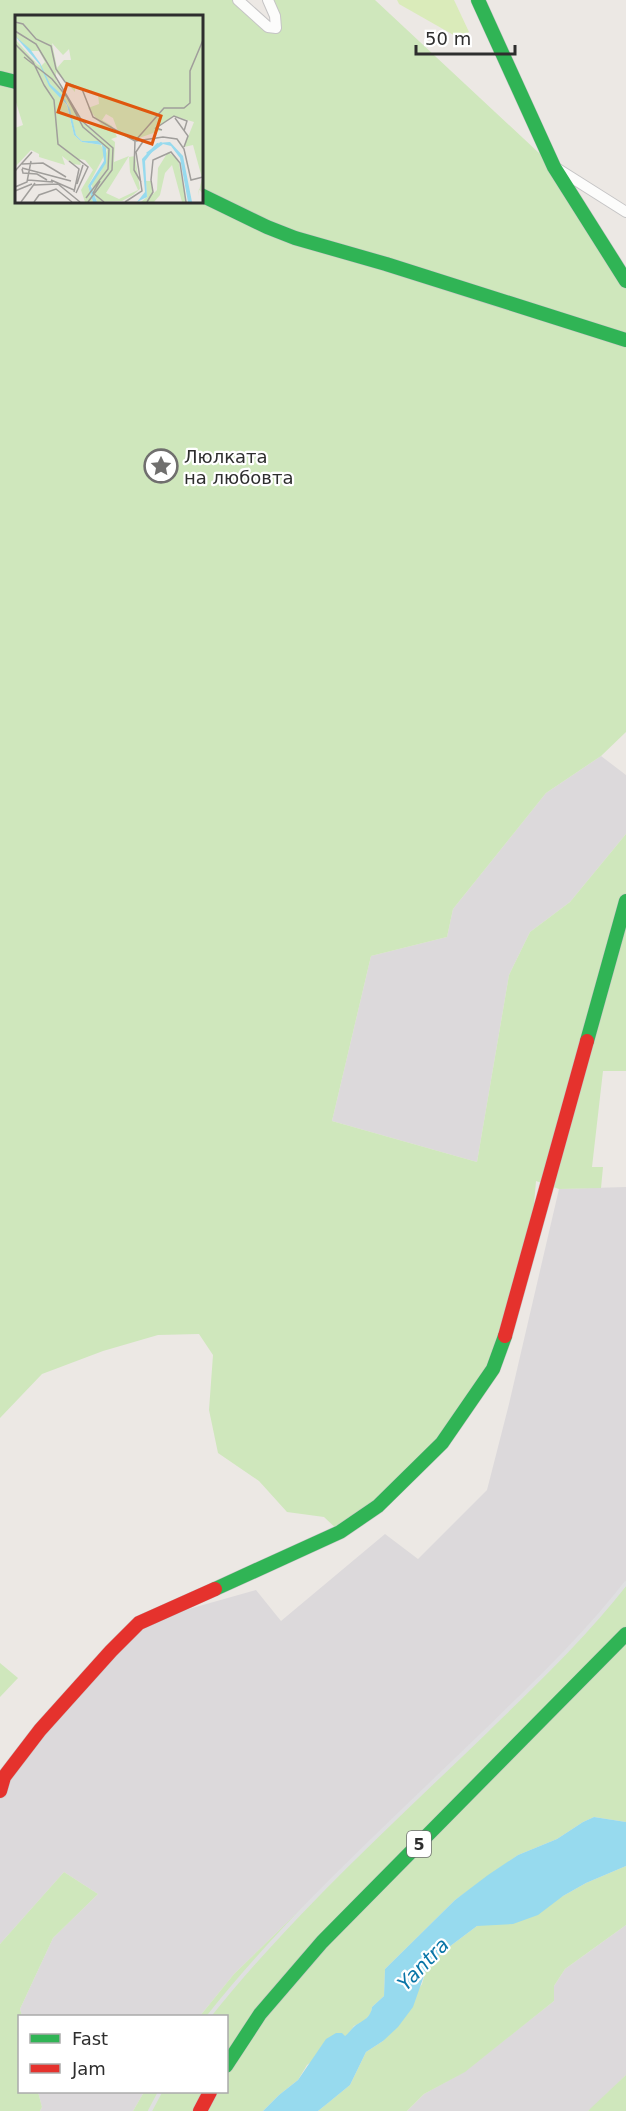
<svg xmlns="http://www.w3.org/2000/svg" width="626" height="2111" font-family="'DejaVu Sans',sans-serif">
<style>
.industrial{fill:#dcd9db}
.green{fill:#cfe7bc;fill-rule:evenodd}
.pitch{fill:#daebba}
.water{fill:#97daee}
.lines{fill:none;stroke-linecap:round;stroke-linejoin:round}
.street-casing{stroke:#c5c4c5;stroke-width:12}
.fast-casing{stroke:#c5c4c5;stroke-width:15}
.jam-casing{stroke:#c5c4c5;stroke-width:15}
.street{stroke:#fcfcfb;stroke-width:10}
.fast{stroke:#30b455;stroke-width:14}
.jam{stroke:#e5322d;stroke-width:14}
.rail{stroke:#dfdfe1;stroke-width:4}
.labels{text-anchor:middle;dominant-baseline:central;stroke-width:4.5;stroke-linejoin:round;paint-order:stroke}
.shield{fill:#fff;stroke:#6d6d6d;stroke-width:1.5}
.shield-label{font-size:16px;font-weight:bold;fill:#2e2e2e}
.poi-label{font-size:18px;fill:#2e2e2e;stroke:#fff;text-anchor:start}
.water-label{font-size:20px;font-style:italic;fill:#0975a7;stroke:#fff}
.inset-river{fill:none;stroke:#97daee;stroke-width:3}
.inset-road{fill:none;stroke:#a09e9b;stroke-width:1.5}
.view{fill:#df570e;fill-opacity:0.15;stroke:#df570e;stroke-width:3}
.inset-edge{fill:none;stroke:#2e2e2e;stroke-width:3}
</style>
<rect width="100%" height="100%" fill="#ece8e4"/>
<g class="industrial">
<polygon points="601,756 626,775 626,834 570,902 530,932 509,975 477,1162 332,1121 371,956 447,937 453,909 546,793"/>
<polygon points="626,1187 626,1583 571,1647 234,1974 200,2016 22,2016 20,2009 53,1938 98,1894 64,1872 0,1944 0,1791 4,1777 139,1623 256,1590 281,1621 385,1534 418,1559 487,1490 509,1404 559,1189"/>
<polygon points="626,1925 626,2075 591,2109 588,2111 407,2111 424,2094 464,2072 554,2001 554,1986 565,1969"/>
<polygon points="38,2092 144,2092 133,2111 40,2111 42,2107"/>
</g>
<g class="green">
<path d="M0 0H238L275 28 268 0H375L554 167 626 281V732L601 756 546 793 453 909 447 937 371 956 332 1121 477 1162 509 975 530 932 570 902 626 834V1071H603L592 1167H603L601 1188 559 1189 536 1181 531 1240 507 1332 442 1443 340 1532 324 1517 287 1512 259 1481 218 1453 209 1410 213 1355 199 1334 158 1335 103 1351 42 1374 0 1418ZM16 16H201V201H16Z"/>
<polygon points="626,1581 626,1822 594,1817 583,1822 557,1839 518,1855 455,1900 385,1969 384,1996 372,2007 371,2013 364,2021 354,2026 348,2034 307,2065 298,2080 279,2095 263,2111 133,2111 144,2092 226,2092 226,2016 200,2016 234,1974 571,1647 617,1594"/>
<polygon points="0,1663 18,1678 0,1697"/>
<polygon points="626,1866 626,1925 565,1969 554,1986 554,2001 465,2072 424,2094 407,2111 318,2111 350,2085 366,2052 383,2041 422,1984 426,1970 441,1953 477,1926 563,1896 586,1883"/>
<polygon points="64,1872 98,1894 53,1938 20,2009 22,2016 20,2016 20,2092 38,2092 42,2107 40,2111 0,2111 0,1944"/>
<polygon points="626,2075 626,2111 588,2111 591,2108"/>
</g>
<polygon class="pitch" points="397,0 454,0 469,32 457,37 399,4"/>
<path class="water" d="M594 1817 626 1822V1866L586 1883 563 1896 538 1915 513 1924 477 1926 441 1953 426 1970 413 2007 398 2027 383 2041 366 2052 350 2085 328 2103 318 2111H263L279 2095 298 2080 326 2039 336 2033H342L345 2036C349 2033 352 2028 356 2025 364 2020 371 2017 372 2007L384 1996 385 1969 455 1900 488 1875 518 1855 557 1839 583 1822Z"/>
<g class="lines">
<defs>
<g id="street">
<polyline points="238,0 268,27 276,28 275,16 268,0"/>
<polyline points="558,169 626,212"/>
</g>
<g id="fast">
<polyline points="478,0 554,167 626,281"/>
<polyline points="0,78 16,82"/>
<polyline points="201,195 267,227 295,238 386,264 626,340"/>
<polyline points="587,1041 626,901"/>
<polyline points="215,1589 340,1532 378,1506 442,1443 493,1369 505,1336"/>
<polyline points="226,2066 260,2014 322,1942 626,1634"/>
</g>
<g id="jam">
<polyline points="505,1336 587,1041"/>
<polyline points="0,1791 4,1777 40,1730 111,1651 139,1623 215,1589"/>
<polyline points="200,2111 210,2092"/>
</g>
</defs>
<use href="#street" class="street-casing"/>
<use href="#fast" class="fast-casing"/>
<use href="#jam" class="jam-casing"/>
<use href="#street" class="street"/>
<use href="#fast" class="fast"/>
<use href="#jam" class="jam"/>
<g class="rail">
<path d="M209 2016C291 1913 390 1824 485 1732 534 1684 584 1637 626 1583"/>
<polyline points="150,2111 160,2092"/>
</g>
</g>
<defs>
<symbol id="sight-ring" viewBox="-11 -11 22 22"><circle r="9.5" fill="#fff" stroke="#706f6e" stroke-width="1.5"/><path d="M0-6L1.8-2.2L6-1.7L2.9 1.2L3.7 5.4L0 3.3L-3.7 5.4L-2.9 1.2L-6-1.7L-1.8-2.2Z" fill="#706f6e"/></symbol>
</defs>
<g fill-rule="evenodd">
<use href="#sight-ring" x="142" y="447" width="38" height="38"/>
</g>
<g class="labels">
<rect class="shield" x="407" y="1831" width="24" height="26" rx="4.5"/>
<g class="shield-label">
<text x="419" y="1844">5</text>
</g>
<g class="poi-label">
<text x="184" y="456">Люлката<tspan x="184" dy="21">на любовта</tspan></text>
</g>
<g class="water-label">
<text transform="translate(423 1964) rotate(-46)">Yantra</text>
</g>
</g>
<g transform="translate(15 15)">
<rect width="188" height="188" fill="#ece8e4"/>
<path d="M0 0H187V178L184 174 183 181 187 163 178 130 169 132 179 107 159 101 142 113 147 115 118 125 104 119 98 103 91 99 87 105 97 111 102 122 96 124 100 127 99 147 114 141 91 178 104 184 123 175 115 157 114 142 120 141 125 174 118 180 107 186 82 187 76 168 86 156 87 153 92 135 90 133 82 126H67L61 120 53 89 34 67 52 91 59 120 67 127 86 130 90 139 73 171 78 187H70L66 175 78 155 70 145 64 144 66 150 57 149 47 141 50 150 24 142V139L16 135 0 152V113L8 110 0 84V24L22 49 26 51 30 47 24 36H16L0 21ZM37 28 48 40 54 34 56 45H49L42 53ZM41 57 60 77V72L83 79 84 89 73 93 89 113 69 109 41 65ZM153 137 163 144 171 187H167L157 150 150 158 145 180 139 187H126L132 182 131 166H136L138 179 142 175 143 153Z" fill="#cfe7bc" fill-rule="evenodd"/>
<path d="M0 21 15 34 25 48 35 69 48 81 55 94 61 120 67 126H83L91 133V148L76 171 82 187H78L73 171 89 146 87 130 67 127 59 120 52 90 34 71 25 50ZM155 127 168 141 177 187H173L165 143 156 131 144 128 130 146 132 182 122 187 130 177 127 144 142 128Z" fill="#97daee"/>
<path class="inset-river" d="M132 139 147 128"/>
<path class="inset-road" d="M0 7 8 9 21 24 36 31 41 54 50 67 67 74 78 102 120 126M0 16 21 29 67 106 98 133 97 155 73 187M0 29 18 47 29 70M9 42 37 64 52 82 68 112 94 134 93 154 71 183M29 70 39 85 43 129 73 152 61 178M160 103 173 121 169 132M147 115 141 113 159 101 172 106 169 116M121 126 148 122 162 124 169 134 176 165 188 162M54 146 64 154 59 177M7 149 28 148 51 162M7 153 56 166M7 154 8 158 22 159 32 165M0 156 17 137M13 165 38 167M36 165 59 175M136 165 138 145 156 137 165 148 171 187M85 166 78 178 89 187M126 167 119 155 120 126 149 93H169L175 88V56L188 25M62 169 68 150M19 170 43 169 65 187M0 172 12 167 16 146M0 176 17 169M6 187 20 168M19 187 24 180 41 174 57 187M110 187 127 176 121 137 129 125M132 187 138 177 136 165"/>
<path class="view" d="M52 69 146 101 137 129 43 97Z"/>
<rect width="188" height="188" class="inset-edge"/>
</g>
<rect x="18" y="2015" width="210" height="78" fill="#ffffff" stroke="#ababab" stroke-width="1.5"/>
<rect x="30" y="2034" width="30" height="9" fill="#30b455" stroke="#ababab" stroke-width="1.5"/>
<text x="72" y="2045" font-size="18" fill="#2e2e2e">Fast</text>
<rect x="30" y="2064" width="30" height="9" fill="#e5322d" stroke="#ababab" stroke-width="1.5"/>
<text x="72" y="2075" font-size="18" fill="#2e2e2e">Jam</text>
<path d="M416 45v9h99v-9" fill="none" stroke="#2e2e2e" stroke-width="3"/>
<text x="425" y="45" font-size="18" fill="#2e2e2e" stroke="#ffffff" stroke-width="4.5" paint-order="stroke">50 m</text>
</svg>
